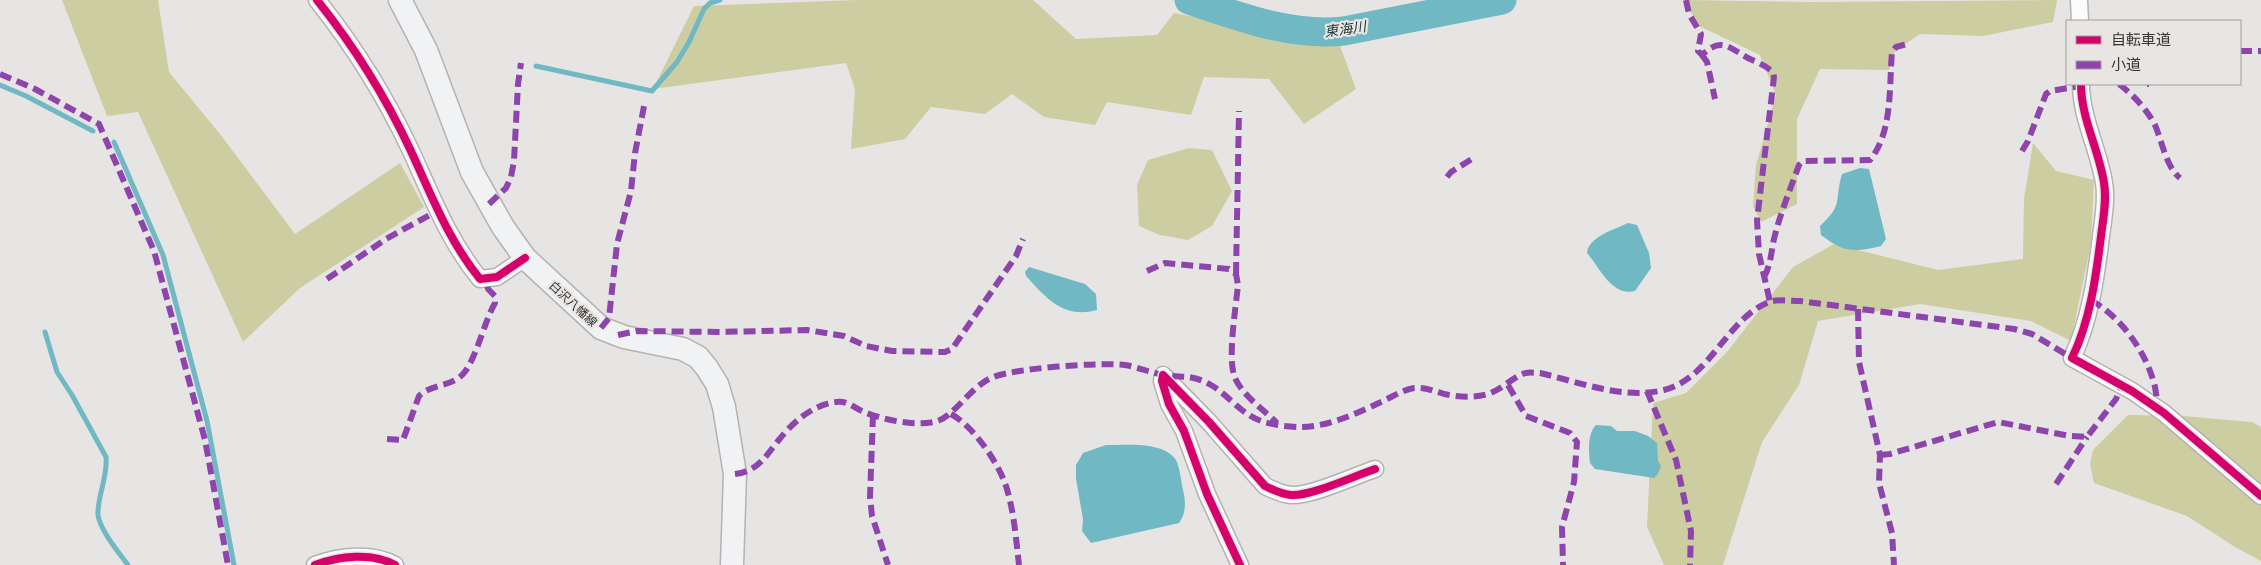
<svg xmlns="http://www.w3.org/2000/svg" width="2261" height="565" font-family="Georgia,'Noto Sans JP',serif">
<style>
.green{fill:#cccda1}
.water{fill:#70b8c4}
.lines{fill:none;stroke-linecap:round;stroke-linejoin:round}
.stream{stroke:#70b8c4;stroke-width:5}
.river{stroke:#70b8c4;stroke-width:29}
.minor-casing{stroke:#b4b2b2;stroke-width:19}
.secondary-casing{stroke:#b4b2b2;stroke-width:25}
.minor{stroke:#fbfbfb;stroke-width:16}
.secondary{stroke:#f0f2f4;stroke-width:22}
.quiet{stroke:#8e44ad;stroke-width:6;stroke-dasharray:12 6;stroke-linecap:butt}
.cycleway-casing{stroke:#e8e5e3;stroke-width:11}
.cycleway{stroke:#d6006c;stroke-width:8}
.labels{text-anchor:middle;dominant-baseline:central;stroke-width:4.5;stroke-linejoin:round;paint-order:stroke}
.street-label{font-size:12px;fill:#363534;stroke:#e8e5e3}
.water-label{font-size:14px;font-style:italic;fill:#1d3439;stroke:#e8e5e3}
</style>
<rect width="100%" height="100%" fill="#e7e5e4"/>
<g class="green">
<polygon points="62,0 158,0 169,72 220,134 295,234 400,163 424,207 300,288 243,342 138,112 107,116"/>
<polygon points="857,0 1033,0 1076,39 1157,35 1174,13 1339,43 1356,89 1304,124 1269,79 1204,77 1191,115 1107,102 1095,125 1044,117 1012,94 985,114 931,107 905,139 851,149 855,89 846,63 653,89 694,6"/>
<polygon points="1684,0 1813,2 2057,0 2053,22 1983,36 1920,34 1895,51 1889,70 1820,69 1797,119 1797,204 1761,222 1753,206 1756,165 1776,95 1760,55 1699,26"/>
<polygon points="2033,143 2056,171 2094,180 2091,243 2071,341 2031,321 1920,304 1818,321 1799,385 1762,442 1723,565 1664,565 1647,527 1653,403 1686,393 1727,352 1793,267 1834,244 1938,270 2023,259 2024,199"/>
<polygon points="1189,148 1212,150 1232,191 1212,226 1188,240 1160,235 1139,226 1137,185 1148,160"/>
<polygon points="2128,415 2183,416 2252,422 2261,427 2261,561 2235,547 2187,516 2094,483 2090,464 2093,450"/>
</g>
<g class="water">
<path d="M1860 168 1869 169 1886 239 1881 246C1852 253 1844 252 1821 235L1820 226C1844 204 1834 201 1842 174Z"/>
<path d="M1628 223 1637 225 1649 253 1651 268 1635 291C1612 297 1600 268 1587 253 1589 236 1614 230 1628 223Z"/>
<path d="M1029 267 1085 284 1096 294 1097 310C1064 319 1047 299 1026 276L1025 272Z"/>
<path d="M1596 425 1611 426 1617 431H1635L1648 436 1657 443 1658 461 1661 466 1658 474 1654 478 1595 469 1590 463C1589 451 1587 434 1596 425Z"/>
<path d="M1106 445C1126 445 1164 441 1176 460 1180 468 1181 481 1183 490 1186 501 1186 514 1179 523L1091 543 1082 531 1083 519 1076 479V465L1083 453Z"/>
</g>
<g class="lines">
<g class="stream">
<polyline points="536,66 652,91 677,62 689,42 704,9 710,3 720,0"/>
<polyline points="0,85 26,96 93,131"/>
<polyline points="114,142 163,255 207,421 234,565"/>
<path d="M45 332 57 372 72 395 106 457C108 477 97 497 98 515 100 530 119 553 128 565"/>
</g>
<path class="river" d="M1189 0C1238 16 1291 37 1344 31L1502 0"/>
<defs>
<g id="minor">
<path d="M317 0C353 45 385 96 410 149 431 194 448 240 480 279L497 277 525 258"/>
<polyline points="2079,0 2080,21"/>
<path d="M2081 84C2081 118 2099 150 2104 183 2107 200 2103 220 2101 236 2096 277 2090 321 2072 358L2132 391 2164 413 2261 496"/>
<path d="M315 565C339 556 372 552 395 565"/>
<path d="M1240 565 1207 494 1184 431 1169 404 1162 381 1163 375 1209 422 1265 486C1273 490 1282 494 1291 495 1312 496 1354 476 1375 469"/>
</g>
<polyline id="secondary" points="400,0 426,50 472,172 503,227 525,258 601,328 624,337 683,349 698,357 707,368 717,384 724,407 735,474 732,565"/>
</defs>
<use href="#minor" class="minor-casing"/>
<use href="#secondary" class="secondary-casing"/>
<use href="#minor" class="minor"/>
<use href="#secondary" class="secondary"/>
<g class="quiet">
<path d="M1686 0 1689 14 1701 34 1698 51 1702 55C1721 37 1728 47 1748 58 1756 62 1765 65 1773 72L1774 77 1757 220 1759 254 1770 302"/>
<polyline points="2240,51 2261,51"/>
<polyline points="1702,55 1707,62 1715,99"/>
<polyline points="0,74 35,89 99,124 154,251 205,440 228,565"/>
<path d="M2119 84C2133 95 2146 108 2155 125 2162 141 2166 167 2180 178"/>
<polyline points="2147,84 2149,84"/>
<polyline points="2022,151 2028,141 2046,94 2050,91 2081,86"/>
<polyline points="1447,177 1451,172 1475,157"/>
<polyline points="489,204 506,188 511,177 514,161 518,84 521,63"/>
<path d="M1147 271 1165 263 1229 269 1236 274 1238 285C1236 306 1227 360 1235 378 1243 396 1263 409 1277 423"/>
<polyline points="1236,274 1239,111"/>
<path d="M1764 277C1771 265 1771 252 1774 239 1780 214 1790 190 1799 165L1803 161 1870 160C1893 132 1889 86 1892 52L1896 47 1907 44"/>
<polyline points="327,279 386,239 437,211"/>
<path d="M2091 300C2122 318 2147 353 2155 387 2156 394 2158 400 2155 407"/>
<polyline points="1858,309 1859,362 1880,455 1879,483 1892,533 1894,565"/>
<polyline points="601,328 609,318 617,244 631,191 635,153 645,101"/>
<polyline points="618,335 637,331 720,332 807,330 844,336 866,346 892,351 945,352 952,349 1016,256 1023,239"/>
<polyline points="1508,385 1526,416 1570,433 1577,442 1574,482 1562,527 1563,565"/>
<polyline points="1647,391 1676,460 1691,531 1690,565"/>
<path d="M951 414C973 426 998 462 1006 486 1014 511 1016 539 1019 565"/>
<polyline points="873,415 870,497 872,516 888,565"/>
<path d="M387 439 403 440 419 396C431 384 451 387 463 374 476 360 484 322 495 303V296L488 289 487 278"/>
<polyline points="1880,455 1890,454 1998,422 2070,436 2087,437 2116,399 2122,385"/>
<path d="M735 474C758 471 765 457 778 441 793 422 812 405 836 402 847 400 854 408 864 412 884 420 913 426 934 422 952 419 969 389 989 379 1008 368 1102 362 1125 365 1138 367 1151 373 1164 375 1183 378 1192 374 1211 385 1225 393 1236 407 1249 415 1262 424 1285 427 1301 427 1327 427 1358 413 1381 402 1392 397 1402 390 1414 388 1425 387 1434 391 1444 394 1458 397 1474 398 1488 394 1501 390 1517 374 1526 373 1530 372 1536 373 1540 373 1579 382 1624 400 1664 390 1711 378 1726 319 1769 302 1777 299 1791 301 1800 301L2014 329 2032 334 2072 358"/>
<polyline points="2056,484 2087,437"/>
</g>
<defs>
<g id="cycleway">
<path d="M317 0C353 45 385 96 410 149 431 194 448 240 480 279L497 277 525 258"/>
<path d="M2081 84C2081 118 2099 150 2104 183 2107 200 2103 220 2101 236 2096 277 2090 321 2072 358L2132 391 2164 413 2261 496"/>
<path d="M315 565C339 556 372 552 395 565"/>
<path d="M1240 565 1207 494 1184 431 1169 404 1162 381 1163 375 1209 422 1265 486C1273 490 1282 494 1291 495 1312 496 1354 476 1375 469"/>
</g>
</defs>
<use href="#cycleway" class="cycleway-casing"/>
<use href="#cycleway" class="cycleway"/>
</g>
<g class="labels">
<g class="street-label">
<text transform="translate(574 303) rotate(43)">白沢八幡線</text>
</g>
<g class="water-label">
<text transform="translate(1345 28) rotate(-8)">東海川</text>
</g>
</g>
<rect x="2066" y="20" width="175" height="65" fill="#e8e5e3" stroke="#a19f9d"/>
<rect x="2076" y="36" width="25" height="8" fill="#d6006c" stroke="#a19f9d"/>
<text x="2111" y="45" font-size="15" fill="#363534">自転車道</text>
<rect x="2076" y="61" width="25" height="8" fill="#8e44ad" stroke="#a19f9d"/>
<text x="2111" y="70" font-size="15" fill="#363534">小道</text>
</svg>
